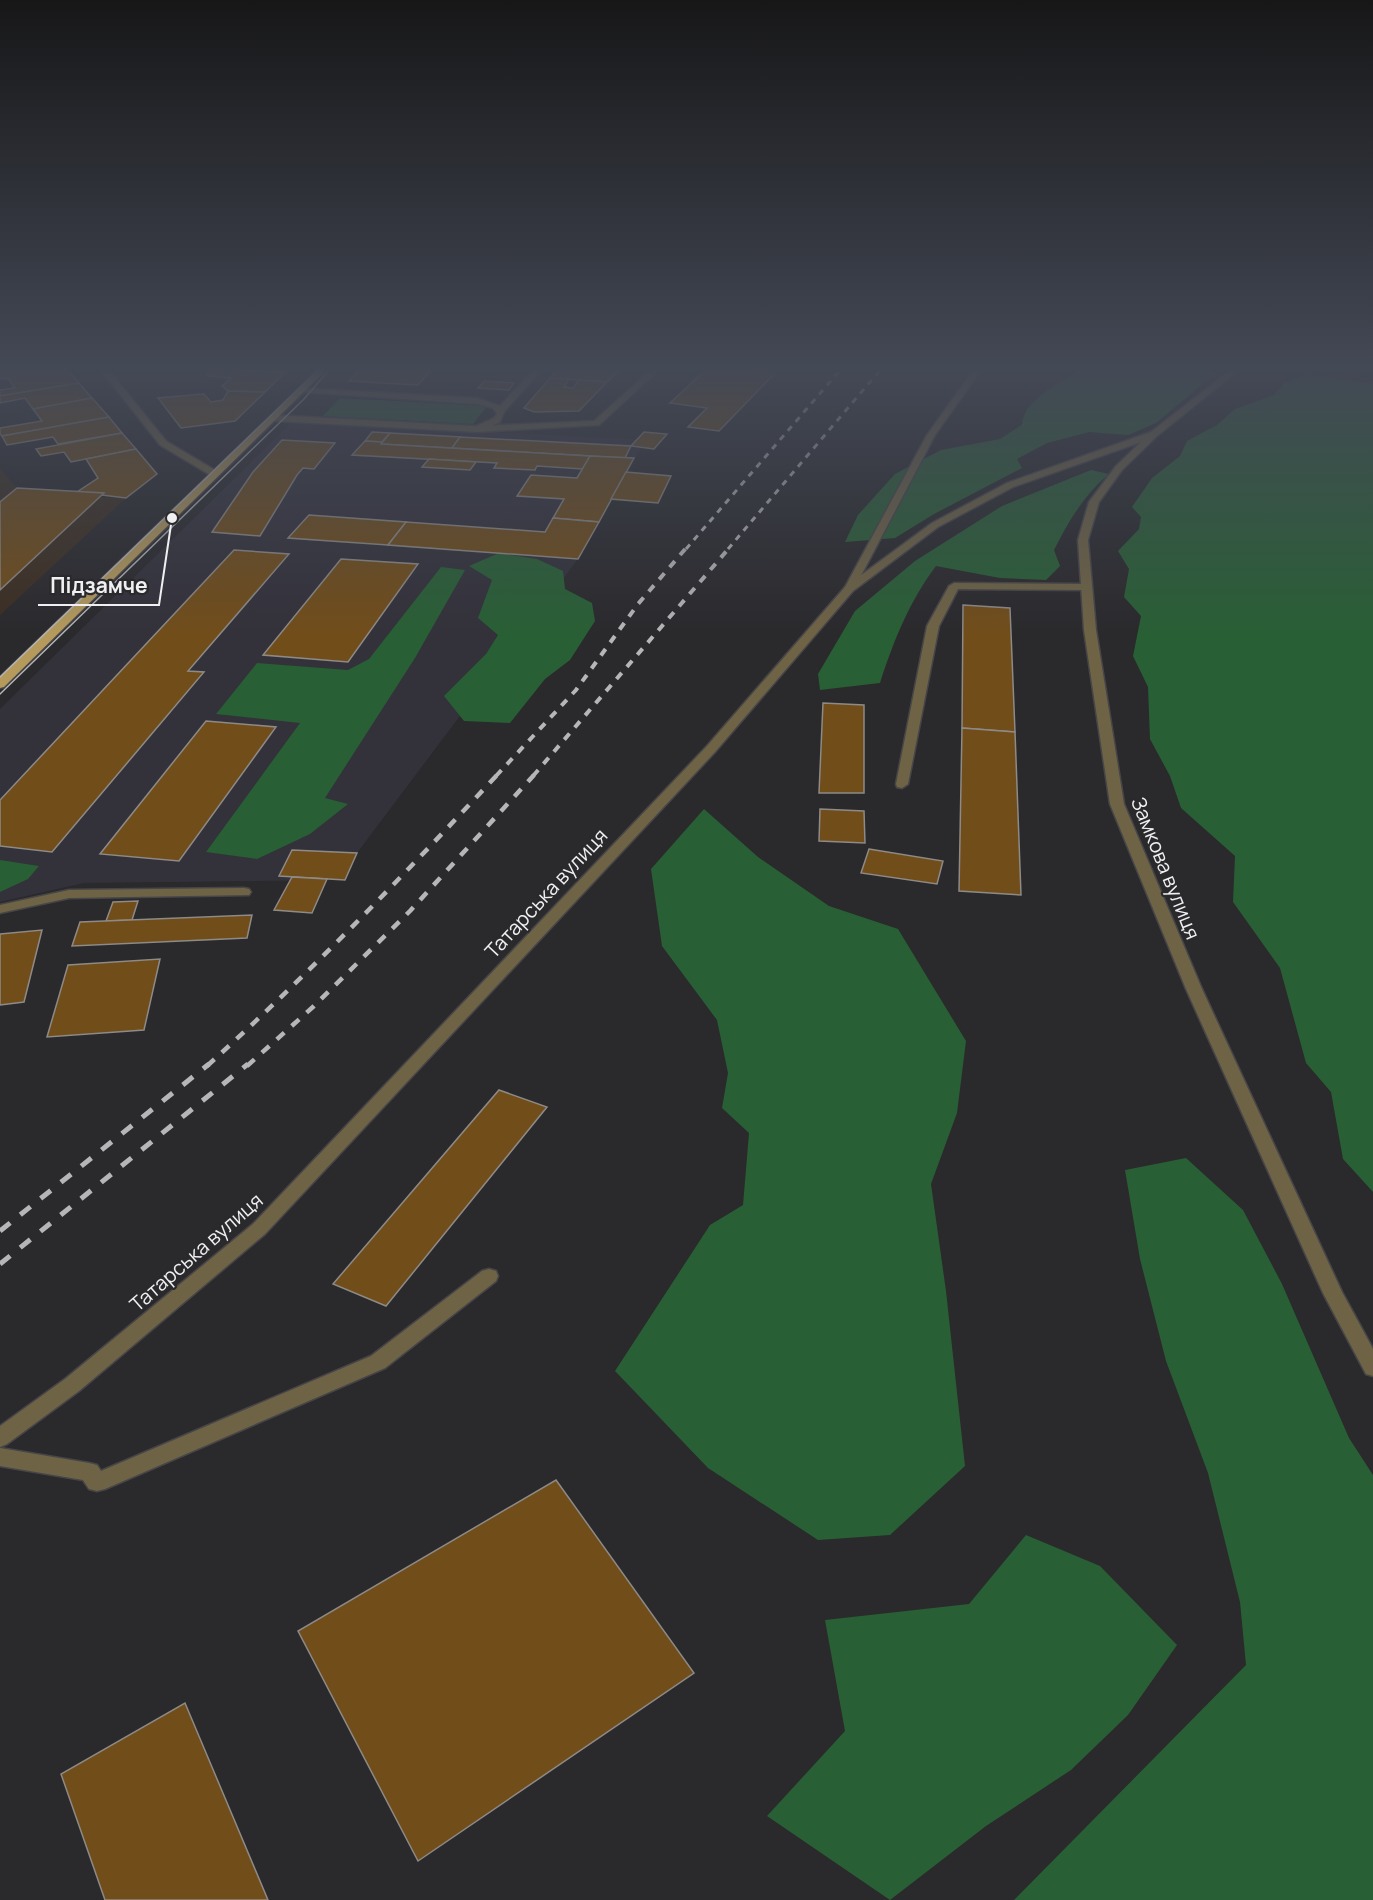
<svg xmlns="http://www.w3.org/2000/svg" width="1373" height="1900" font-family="Manrope,sans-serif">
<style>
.built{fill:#33313a}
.industrial{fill:#3c2e21}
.green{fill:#295f35}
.building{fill:#714d1a;stroke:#8d8a87;stroke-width:1.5}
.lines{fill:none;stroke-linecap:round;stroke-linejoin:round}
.service-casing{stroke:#464548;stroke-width:3}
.minor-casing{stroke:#464548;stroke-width:3}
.tertiary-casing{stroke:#464548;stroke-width:3}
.primary-casing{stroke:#464548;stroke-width:3}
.service{fill:#6f6345;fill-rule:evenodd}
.minor{fill:#6f6345;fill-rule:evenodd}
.tertiary{fill:#6f6345;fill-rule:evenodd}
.primary{fill:#b59a5c;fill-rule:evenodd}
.tram{stroke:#b6b6b8;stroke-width:1.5}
.rail-far3{stroke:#b6b6b8;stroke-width:3;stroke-dasharray:6 6;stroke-linecap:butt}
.rail-far2{stroke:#b6b6b8;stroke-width:4;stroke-dasharray:8 8;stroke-linecap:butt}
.rail-far1{stroke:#b6b6b8;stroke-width:4.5;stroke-dasharray:10 10;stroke-linecap:butt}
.rail{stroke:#b6b6b8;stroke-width:5;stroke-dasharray:13 13;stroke-linecap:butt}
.labels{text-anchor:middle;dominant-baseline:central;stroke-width:4.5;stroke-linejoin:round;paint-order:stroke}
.street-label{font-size:20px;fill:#f0f0f2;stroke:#2a292c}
.leader{fill:none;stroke:#f0f0f2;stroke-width:2}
.callout-dot{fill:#f0f0f2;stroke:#2a292c;stroke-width:2}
.callout-label{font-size:21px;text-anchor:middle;font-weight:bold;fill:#f0f0f2;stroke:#2a292c;stroke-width:4.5;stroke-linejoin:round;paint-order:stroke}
</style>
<rect width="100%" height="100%" fill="#2a292c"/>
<polygon class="built" points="292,422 646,440 578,559 357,853 345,880 84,883 0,902 0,709"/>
<polygon class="industrial" points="0,469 17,488 104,493 101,497 126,498 0,615"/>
<g class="green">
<path d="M1072 369H1202L1216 373 1156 423 1128 435 1089 432 1047 443 1017 459 1022 468 934 514 895 538 845 542 858 515 895 474 941 450 1000 439 1022 425C1024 400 1056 385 1076 373Z"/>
<polygon points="1307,374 1373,384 1373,1192 1343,1159 1331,1092 1306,1063 1280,968 1233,902 1235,856 1181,808 1170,776 1150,739 1148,687 1133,656 1141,616 1124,597 1129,569 1118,551 1139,529 1141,517 1132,507 1152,478 1180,456 1187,441 1217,425 1235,409 1274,395 1285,383"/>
<polygon points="340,398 487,406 473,424 323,416"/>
<path d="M1091 470 1109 474C1084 495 1068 522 1054 550L1060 566 1046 580 1000 578 936 566C909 602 894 640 880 683L820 690 818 674 855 611 915 561 1002 506Z"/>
<polygon points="499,553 537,559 563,571 565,589 592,603 595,621 570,660 545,679 510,723 464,721 444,696 486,654 498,635 478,618 492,580 469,566"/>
<polygon points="441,567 465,570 415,658 325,798 348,804 310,834 257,859 206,852 300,723 216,714 257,663 348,670 369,659"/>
<polygon points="704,809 758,857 829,906 898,929 966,1041 957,1113 931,1184 946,1291 965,1466 890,1535 818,1540 708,1468 615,1371 710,1225 743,1205 749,1133 722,1108 728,1073 717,1020 662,946 651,869"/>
<polygon points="0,860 39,866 28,879 0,892"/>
<polygon points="1186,1158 1243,1210 1282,1284 1349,1438 1373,1475 1373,1900 1014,1900 1246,1665 1240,1602 1208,1473 1166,1361 1140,1259 1125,1170"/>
<polygon points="1026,1535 1100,1566 1177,1645 1128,1715 1071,1770 986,1826 890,1900 767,1816 845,1731 825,1620 969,1604"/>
</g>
<g class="building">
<polygon points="40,369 67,369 79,383 0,396 0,390 15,388 8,378 0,379 0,371"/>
<polygon points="205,369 223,370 285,372 265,392 228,391 222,386 231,378 208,376"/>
<polygon points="225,369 289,369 285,372 223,370"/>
<polygon points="361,369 432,369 418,385 349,381"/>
<polygon points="557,369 620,369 607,382 550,378"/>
<polygon points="707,369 779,369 719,431 688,427 707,408 670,403"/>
<polygon points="550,378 569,379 564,387 573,388 579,380 607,382 579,411 534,412 524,408"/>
<polygon points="484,381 514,383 509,390 478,388"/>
<polygon points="79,383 92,398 33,409 25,398 0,403 0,396"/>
<polygon points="228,391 265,392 235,421 181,428 158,398 204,394 211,402 223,400"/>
<polygon points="92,398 109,417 2,436 0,434 0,428 42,421 33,409"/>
<polygon points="109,417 122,433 58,444 53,437 7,445 2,436"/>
<polygon points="372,432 390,433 382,442 365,441"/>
<polygon points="644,432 667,434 654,449 631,446"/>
<polygon points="122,433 136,449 71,462 64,452 41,456 36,449"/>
<polygon points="390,433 460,437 452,448 381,444"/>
<polygon points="460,437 631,446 625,458 452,448"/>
<polygon points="282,440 335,443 314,469 303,468 297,475 260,536 212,532 253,472"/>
<polygon points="365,441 382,442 381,444 590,456 583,469 537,466 535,470 494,468 497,463 352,455"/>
<polygon points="136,449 157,474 126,498 77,492 98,478 86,459"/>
<polygon points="590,456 634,458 599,522 553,518 564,499 517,496 531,475 577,478"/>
<polygon points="429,459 476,462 470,470 422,467"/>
<polygon points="626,472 671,476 658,503 611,499"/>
<polygon points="17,488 104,493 0,590 0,502"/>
<polygon points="309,515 406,522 388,545 288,538"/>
<polygon points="553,518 599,522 578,559 388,545 406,522 545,532"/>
<polygon points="234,550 289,554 188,671 204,672 52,852 0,846 0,800"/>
<polygon points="341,559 418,564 348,662 263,655"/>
<polygon points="963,605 1010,608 1015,732 962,728"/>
<polygon points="823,703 864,705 864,793 819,793"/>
<polygon points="206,721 276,727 179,861 100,854"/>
<polygon points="962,728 1015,732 1021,895 959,891"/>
<polygon points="820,809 864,811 865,843 819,841"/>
<polygon points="869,849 943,861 937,884 861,873"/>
<polygon points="292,850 357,853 345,880 279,876"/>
<polygon points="292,877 327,879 312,913 274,910"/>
<polygon points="138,901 132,920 106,921 113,902"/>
<polygon points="252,915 247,938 72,946 80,922"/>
<polygon points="42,930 24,1002 0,1005 0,934"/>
<polygon points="160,959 144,1030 47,1037 68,965"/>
<polygon points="499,1090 547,1107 386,1306 333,1284"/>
<polygon points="556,1480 694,1673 418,1861 298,1631"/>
<polygon points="185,1703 268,1900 105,1900 61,1774"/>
</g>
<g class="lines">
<defs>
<g id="service">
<polygon points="652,369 660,369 599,425 477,432 473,429 477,426 594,421"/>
<polygon points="974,369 982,369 935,435 854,589 845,591 844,589 927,435"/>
<polygon points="954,583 1085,584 1090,587 1085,590 958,589 939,626 908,784 902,788 897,787 896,784 927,626 949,586"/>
<polygon points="244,888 249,889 251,892 249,895 69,898 0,913 0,905 69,890"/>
<polygon points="489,1269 496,1271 498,1276 496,1281 385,1368 105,1489 97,1491 89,1489 83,1480 0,1466 0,1448 89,1463 97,1465 101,1471 371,1356 482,1271"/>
</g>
<g id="minor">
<polygon points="534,369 542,369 504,412 500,422 477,432 273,421 269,418 273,415 476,426 494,418 497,414 493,408 477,404 302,392 298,390 302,388 477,398 500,406"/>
<polygon points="1232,369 1240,369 1157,436 1122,470 1099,502 1088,540 1096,630 1124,804 1202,989 1342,1292 1373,1349 1373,1376 1366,1374 1323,1293 1186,989 1110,804 1084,630 1078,540 1089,502 1116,466 1141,442 1013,487 938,527 853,591 715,752 265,1234 79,1391 7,1444 0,1447 0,1426 65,1379 253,1224 707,746 845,587 932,523 1007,483 1151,432"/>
</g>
<polygon id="tertiary" points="100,369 108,369 166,441 218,472 218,476 212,476 160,445"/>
<polygon id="primary" points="319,369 327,369 4,687 0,688 0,677"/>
</defs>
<use href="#service" class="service-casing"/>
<use href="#minor" class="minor-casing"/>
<use href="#tertiary" class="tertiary-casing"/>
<use href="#primary" class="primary-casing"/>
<use href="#service" class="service"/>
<use href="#minor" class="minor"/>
<use href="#tertiary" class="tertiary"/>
<use href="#primary" class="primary"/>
<g class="tram">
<polyline points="0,677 319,369"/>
<polyline points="0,694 304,399 330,369"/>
</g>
<g class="rail-far3">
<polyline points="686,549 841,369"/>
<polyline points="728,549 881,369"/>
</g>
<g class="rail-far2">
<polyline points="496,776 576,690 638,604 687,547"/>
<polyline points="533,776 730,547"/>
</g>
<g class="rail-far1">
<path d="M207 1066C309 974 403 876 497 775"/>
<polyline points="247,1066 314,1006 410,911 534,775"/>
</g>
<g class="rail">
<polyline points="0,1231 209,1064"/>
<polyline points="0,1264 248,1064"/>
</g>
</g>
<linearGradient id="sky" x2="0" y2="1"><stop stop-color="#171718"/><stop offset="0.58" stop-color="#444956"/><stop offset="1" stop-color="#444956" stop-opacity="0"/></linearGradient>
<rect width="1373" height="635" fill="url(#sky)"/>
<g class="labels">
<g class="street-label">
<text transform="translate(1166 868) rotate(68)">Замкова вулиця</text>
<text transform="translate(546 893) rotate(-47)">Татарська вулиця</text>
<text transform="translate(196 1252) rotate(-41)">Татарська вулиця</text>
</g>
</g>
<path class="leader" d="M172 518L159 605H38"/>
<circle class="callout-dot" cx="172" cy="518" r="6"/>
<g class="callout-label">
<text x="99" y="593">Підзамче</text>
</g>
</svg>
